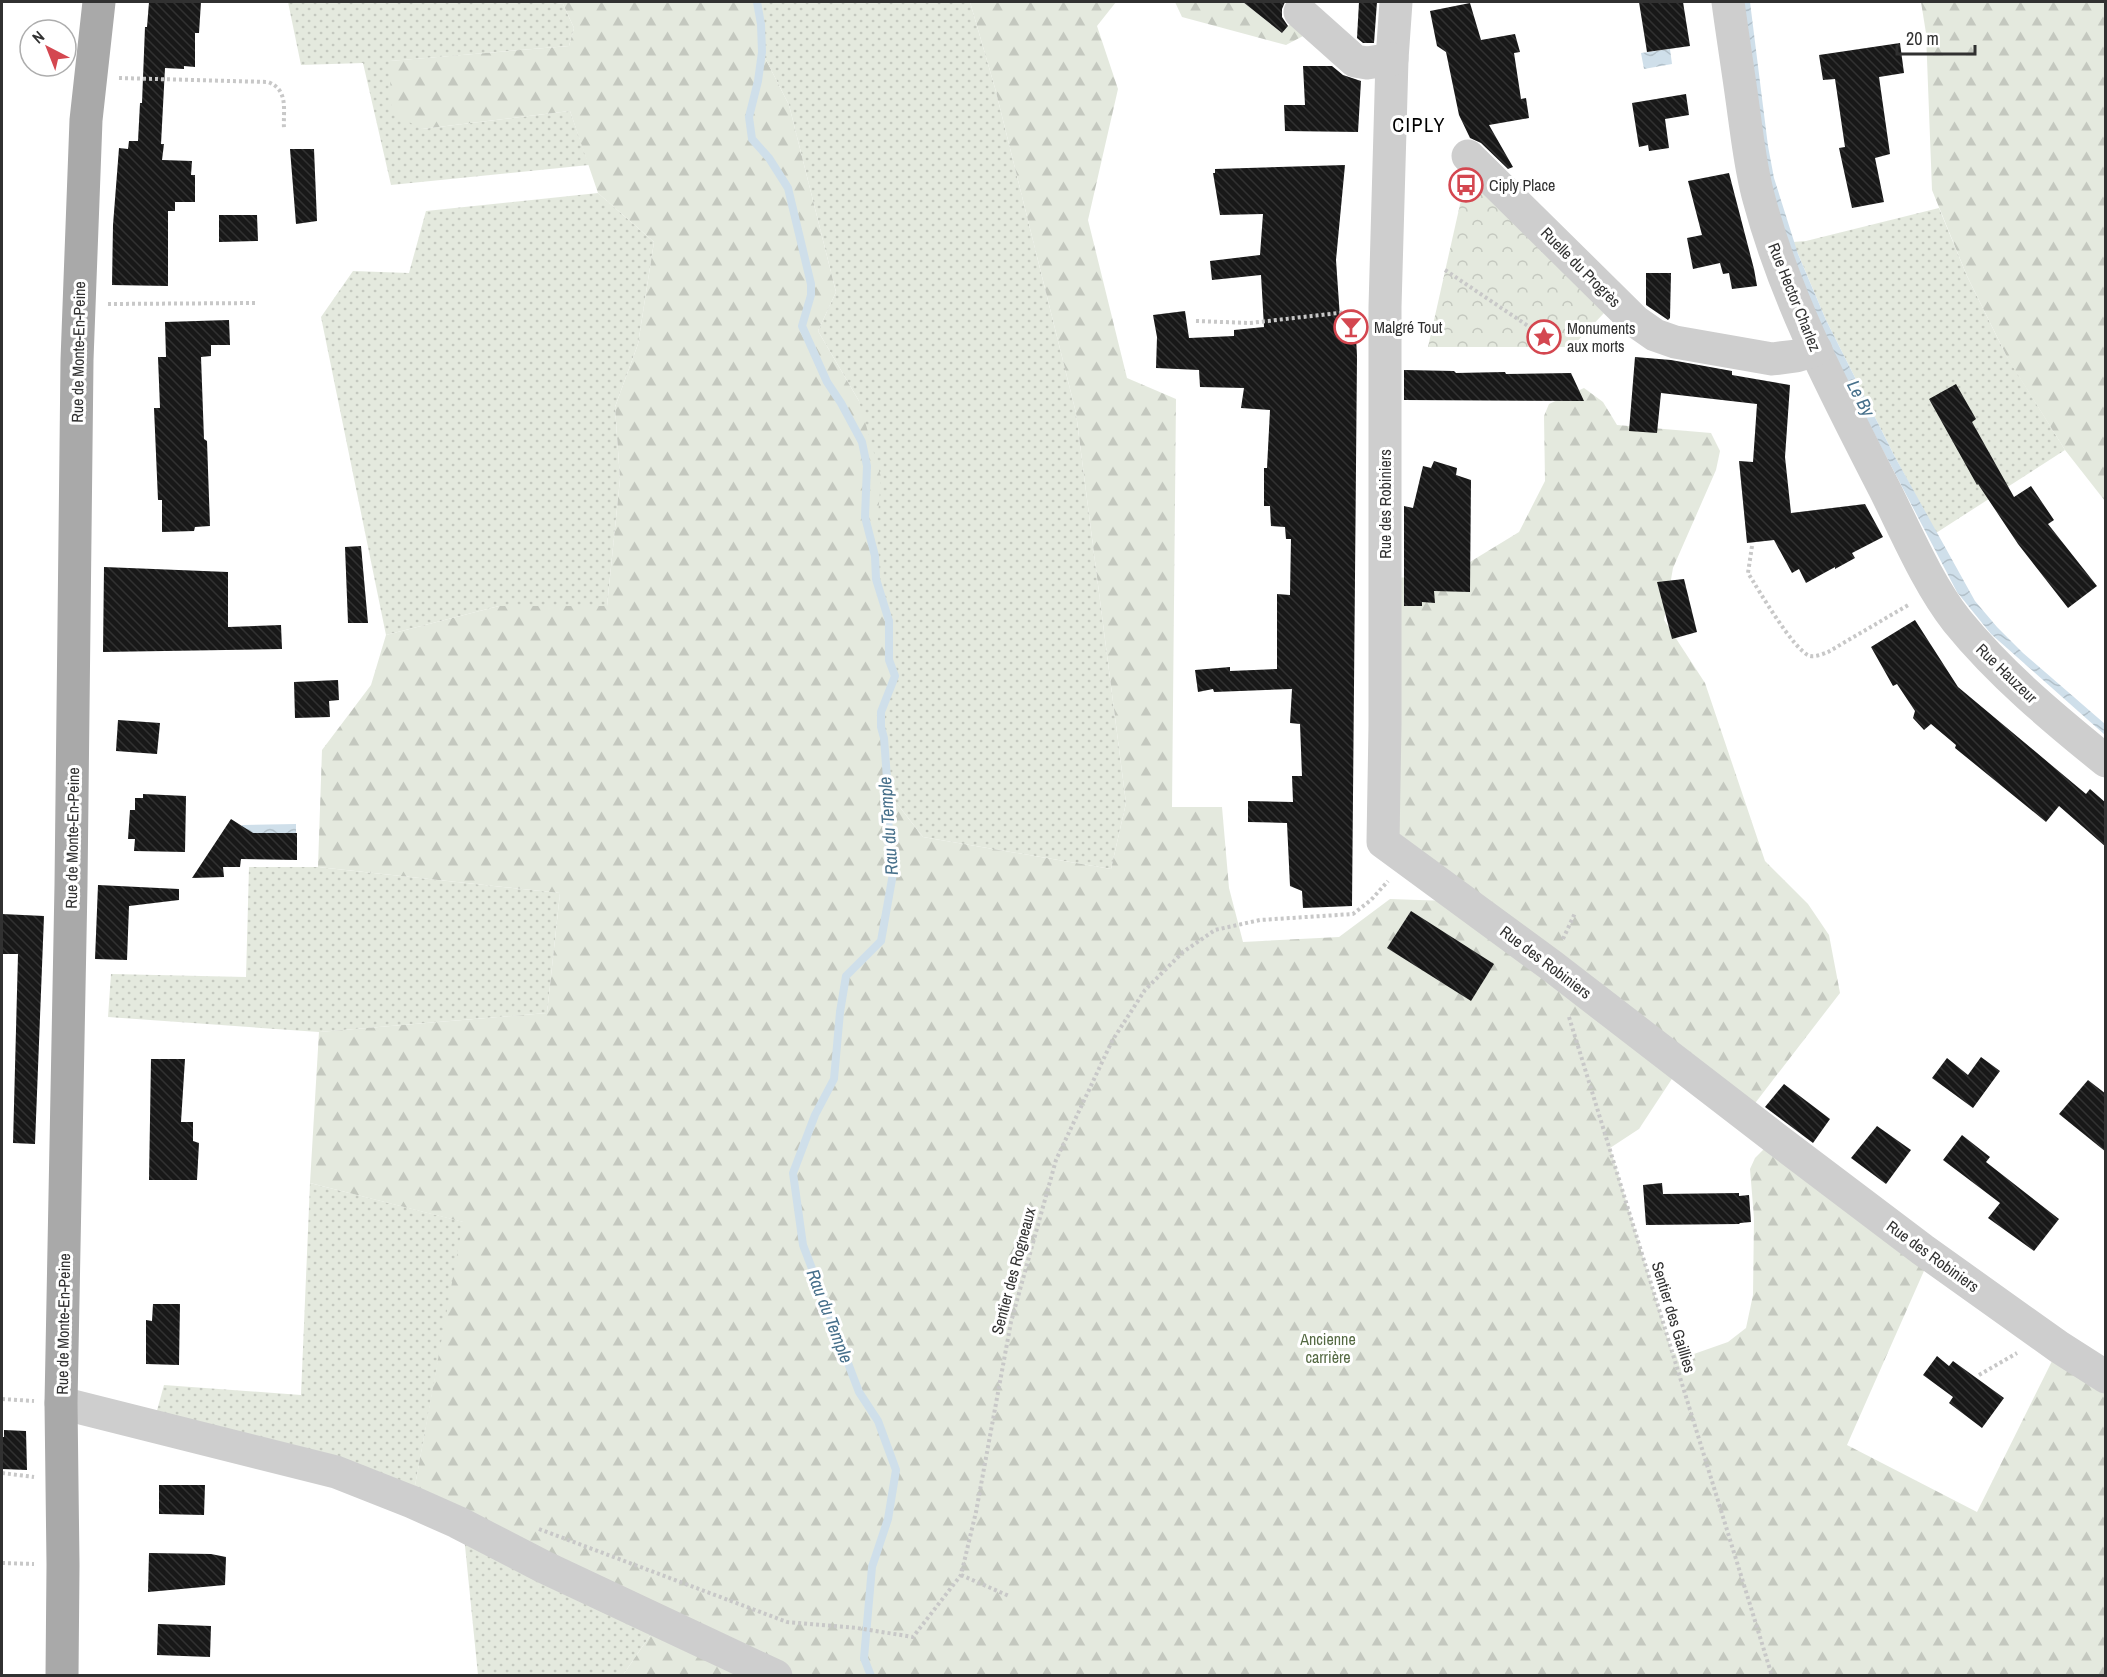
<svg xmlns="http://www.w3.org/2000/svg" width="2107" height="1677" font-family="'Archivo Narrow',sans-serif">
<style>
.grass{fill:url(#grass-dots)}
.forest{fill:url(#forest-firs)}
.park{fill:url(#park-crowns)}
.water{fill:url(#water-waves)}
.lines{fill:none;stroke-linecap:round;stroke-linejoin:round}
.stream{stroke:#cfdfea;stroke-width:8}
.building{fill:url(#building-back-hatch)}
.path{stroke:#c8c8c8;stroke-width:4;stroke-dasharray:3 3;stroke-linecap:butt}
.minor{stroke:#cecece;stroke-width:33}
.major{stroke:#a9a9a9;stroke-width:33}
.labels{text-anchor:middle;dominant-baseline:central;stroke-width:6;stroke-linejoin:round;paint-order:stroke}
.poi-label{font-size:16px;fill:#313131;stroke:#fff;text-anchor:start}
.street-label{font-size:16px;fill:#313131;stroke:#fff}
.park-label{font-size:16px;fill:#546942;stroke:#fff}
.water-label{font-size:18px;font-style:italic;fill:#47708b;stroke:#fff}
.quarter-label{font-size:20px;letter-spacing:1.5px;fill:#000;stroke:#fff}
</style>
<defs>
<pattern id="grass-dots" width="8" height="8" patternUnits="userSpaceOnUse" patternTransform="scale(1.5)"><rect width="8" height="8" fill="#e4e9de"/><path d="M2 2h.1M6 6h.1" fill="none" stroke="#c4c8bf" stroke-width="1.8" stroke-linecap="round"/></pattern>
<pattern id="forest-firs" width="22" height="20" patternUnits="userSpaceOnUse" patternTransform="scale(1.5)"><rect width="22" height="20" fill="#e4e9de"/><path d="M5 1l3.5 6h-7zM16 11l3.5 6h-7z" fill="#c4c8bf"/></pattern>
<pattern id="park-crowns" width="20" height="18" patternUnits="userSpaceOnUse" patternTransform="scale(1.5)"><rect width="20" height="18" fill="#e4e9de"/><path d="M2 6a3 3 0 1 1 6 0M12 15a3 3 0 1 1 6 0" fill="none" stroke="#c4c8bf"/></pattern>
<pattern id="water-waves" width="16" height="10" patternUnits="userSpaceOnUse" patternTransform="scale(1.5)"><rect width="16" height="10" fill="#cfdfea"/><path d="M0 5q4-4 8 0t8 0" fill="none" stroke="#b2c0c9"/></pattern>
<pattern id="building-back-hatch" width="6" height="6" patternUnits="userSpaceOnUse" patternTransform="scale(1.5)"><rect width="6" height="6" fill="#181818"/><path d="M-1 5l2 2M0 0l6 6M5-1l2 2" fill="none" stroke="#313131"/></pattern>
</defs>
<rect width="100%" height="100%" fill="#fff"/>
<g class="grass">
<polygon points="288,2 552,2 563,4 574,28 569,46 390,61 422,129 570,111 589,165 391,185 363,63 301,65"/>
<polygon points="757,2 970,2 995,88 1076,413 1126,803 1111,869 923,837 888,792 884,738 881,727 881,712 895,676 889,660 880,595 876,579 875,556 859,401 818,331 836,292 789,105 762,52 761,24"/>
<polygon points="598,193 654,242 638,344 615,407 620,479 607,606 499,606 386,635 321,317 353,271 409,273 426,211"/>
<polygon points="1939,208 1967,276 2006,355 2065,450 1936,533 1895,457 1826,320 1793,242 1806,241"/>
<polygon points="249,867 318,867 560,893 547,1013 319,1032 108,1017 111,974 246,977"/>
<polygon points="310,1183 464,1222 412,1502 153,1425 164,1385 301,1395"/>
<polygon points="464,1536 660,1621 623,1675 478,1675"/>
</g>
<g class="forest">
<polygon points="552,2 757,2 761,24 762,52 789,105 836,292 818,331 859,401 881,477 875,556 876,579 889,621 889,660 895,676 881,712 881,727 884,738 888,792 923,837 1111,869 1126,803 1076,413 995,88 970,2 1116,2 1097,26 1118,89 1088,220 1127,378 1176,399 1172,807 1222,807 1229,888 1243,942 1339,937 1390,899 1448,901 1383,842 1385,578 1422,577 1465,565 1519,532 1545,481 1544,416 1549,404 1584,388 1603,402 1617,425 1711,433 1720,451 1716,470 1673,568 1664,620 1705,683 1765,861 1808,904 1829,935 1840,993 1746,1115 1681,1065 1639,1129 1610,1148 1672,1353 1691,1355 1728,1342 1746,1328 1753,1295 1754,1218 1750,1169 1755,1158 1775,1138 1931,1255 1847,1445 1977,1512 2059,1347 2105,1377 2105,1675 623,1675 660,1621 412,1502 463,1222 310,1183 319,1032 547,1013 560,893 318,867 322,750 371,685 386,635 499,606 607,606 620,479 615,407 638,344 654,242 598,193 570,111 422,129 392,113 389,61 569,46 574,28 563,4"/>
<polygon points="1175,2 1243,2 1282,33 1297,16 1303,36 1286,45 1182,17"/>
<polygon points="1921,2 2105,2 2105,501 2065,450 2008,359 1967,276 1932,190 1926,33"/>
</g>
<polygon class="park" points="1468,169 1604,313 1572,347 1428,347"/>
<g class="water">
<polygon points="1739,2 1750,2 1768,146 1774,178 1798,254 1826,320 1895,457 1975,601 1997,627 2023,653 2105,724 2105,735 1991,634 1957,592 1817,324 1773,217"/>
<polygon points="1670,49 1672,64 1644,69 1641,53"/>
<polygon points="296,824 296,851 242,852 242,825"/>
</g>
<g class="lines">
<polyline class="stream" points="757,2 761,24 762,52 758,81 749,117 752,139 769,158 788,188 811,284 811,295 802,326 827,382 841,403 862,442 867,466 865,517 875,556 876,579 889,621 889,660 895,676 881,712 881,727 884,738 888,792 889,851 894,868 881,941 846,976 840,1012 834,1079 815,1115 793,1173 803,1245 859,1392 878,1421 896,1470 888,1519 872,1567 864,1658 871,1676"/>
</g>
<g class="building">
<polygon points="149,2 201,2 199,33 195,33 195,67 184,66 184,69 165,68 161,144 164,144 162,160 192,161 191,175 195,175 195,202 175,202 175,211 168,211 168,286 112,285 113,225 119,148 128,149 129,141 138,141 140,103 142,103 145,27 147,27"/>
<polygon points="1243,2 1285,2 1282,9 1282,17 1288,26 1282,33"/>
<polygon points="1359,2 1377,2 1374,43 1363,43 1357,38"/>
<polygon points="1639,2 1683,2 1690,46 1647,52"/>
<polygon points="1470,3 1481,40 1515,34 1520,52 1514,53 1521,99 1526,98 1529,118 1489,125 1513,167 1508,169 1481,143 1470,138 1459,115 1446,52 1437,46 1430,11"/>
<polygon points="1900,43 1904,73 1879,77 1890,154 1875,158 1884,202 1852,208 1839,148 1845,147 1835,79 1823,80 1819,55"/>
<polygon points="1303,66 1332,66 1343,75 1361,81 1358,132 1285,131 1284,105 1305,105"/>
<polygon points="1686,94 1689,115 1665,119 1669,148 1649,151 1648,145 1639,147 1632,103"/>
<polygon points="290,149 314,149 317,221 296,224"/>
<polygon points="1345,165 1336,260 1340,318 1355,317 1357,356 1352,906 1303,908 1302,891 1290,886 1287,823 1248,822 1248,801 1293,802 1292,776 1302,776 1300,724 1290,723 1292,689 1214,692 1213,689 1198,692 1195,670 1230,667 1230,671 1277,669 1277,594 1290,595 1291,539 1286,539 1285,527 1271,526 1270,506 1264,506 1264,468 1267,468 1270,410 1241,408 1244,388 1200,387 1199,370 1156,368 1157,337 1153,315 1185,311 1189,338 1234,336 1234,330 1264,327 1261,275 1212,280 1210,261 1260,255 1263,214 1220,215 1213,173 1215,173 1215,169"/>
<polygon points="1729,173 1754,269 1757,286 1732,289 1729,273 1723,274 1720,263 1693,269 1687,238 1702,235 1688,181"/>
<polygon points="219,215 257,215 258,241 219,242"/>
<polygon points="1646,273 1671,273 1670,318 1668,320 1646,305"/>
<polygon points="229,320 230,345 211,345 211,356 201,357 204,439 207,441 210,526 195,527 194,531 162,532 162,500 158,500 154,408 160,408 158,357 166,357 165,322"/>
<polygon points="1635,357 1671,360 1732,371 1732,375 1790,385 1785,457 1791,513 1865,504 1883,537 1852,553 1855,558 1835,569 1835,567 1806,583 1799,569 1792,573 1774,540 1747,543 1739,461 1753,462 1757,404 1661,393 1657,433 1629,431"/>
<polygon points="1404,370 1454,371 1456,373 1505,372 1506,374 1571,373 1584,401 1404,400"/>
<polygon points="1956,384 1976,419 1972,422 2014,497 2031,486 2054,520 2048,524 2097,586 2068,608 2018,544 1978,484 1977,485 1929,399"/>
<polygon points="1434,461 1457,468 1456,475 1471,480 1470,592 1434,591 1435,603 1422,602 1422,606 1404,606 1404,506 1413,508 1423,466 1431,468"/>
<polygon points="361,546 368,623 348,623 345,547"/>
<polygon points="104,567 228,572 228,627 281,625 282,649 103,652"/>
<polygon points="1684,579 1697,632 1672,639 1657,582"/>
<polygon points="1915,620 1958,687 2086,794 2090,789 2106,803 2106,847 2059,806 2046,822 1955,748 1956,745 1931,724 1924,730 1913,718 1915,711 1897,684 1893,686 1871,647"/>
<polygon points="338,680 339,700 329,701 330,717 295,718 294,682"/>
<polygon points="118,720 160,723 157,754 116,751"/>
<polygon points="143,794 186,796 185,852 134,851 135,839 128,839 130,810 135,810 135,798 143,798"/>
<polygon points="231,819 253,833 297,833 297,860 241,859 240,867 223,867 224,877 192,878"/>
<polygon points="98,885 179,889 179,900 129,906 127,960 95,959"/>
<polygon points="1411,911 1494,964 1471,1001 1387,948"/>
<polygon points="2,914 44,916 35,1144 13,1143 18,954 2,954"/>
<polygon points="1981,1057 2000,1071 1973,1108 1932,1078 1947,1058 1968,1075"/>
<polygon points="151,1059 185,1059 181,1122 193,1122 193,1141 199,1143 197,1180 149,1180"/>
<polygon points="2088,1080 2106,1094 2106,1152 2059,1114"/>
<polygon points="1784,1084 1830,1119 1813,1143 1765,1107"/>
<polygon points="1877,1126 1911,1150 1886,1184 1851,1158"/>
<polygon points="1962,1135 1990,1157 1986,1162 2059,1219 2034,1251 1988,1218 2000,1203 1943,1160"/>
<polygon points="1662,1183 1663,1194 1739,1193 1739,1196 1749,1195 1751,1222 1740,1223 1739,1224 1646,1225 1643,1185"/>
<polygon points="153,1304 180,1304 179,1365 146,1364 146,1320 152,1321"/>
<polygon points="1937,1356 1949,1366 1953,1361 2004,1398 1982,1428 1949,1403 1953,1397 1923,1375"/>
<polygon points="4,1430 26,1431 27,1470 2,1469 2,1437 4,1437"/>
<polygon points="159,1485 205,1485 204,1515 159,1514"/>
<polygon points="149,1553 211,1554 226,1557 225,1585 148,1592"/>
<polygon points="158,1624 211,1626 210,1657 157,1655"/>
</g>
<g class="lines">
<g class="path">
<path d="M119 78 268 82C289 90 283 110 284 129"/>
<polyline points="1445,270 1540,334"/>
<polyline points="108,304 257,303"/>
<polyline points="1196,321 1250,323 1356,311"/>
<path d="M1752 546 1748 573C1758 589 1794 651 1810 656 1816 657 1823 654 1828 652L1910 604"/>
<polyline points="1563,939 1575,913"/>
<polyline points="1569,1017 1772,1676"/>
<polyline points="1979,1375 2017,1353"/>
<polyline points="2,1399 34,1401"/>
<polyline points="2,1473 34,1477"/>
<polyline points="539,1529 787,1622 857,1628 913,1637 961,1575 976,1512 1011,1322 1056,1160 1112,1041 1145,990 1183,952 1215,930 1260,920 1353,914 1371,900 1388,881"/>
<polyline points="2,1563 34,1564"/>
<polyline points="961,1575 1009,1596"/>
</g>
<g class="minor">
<polyline points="1396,2 1392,59 1385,307 1385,725 1383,842 1552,966 1775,1138 1923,1250 2059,1347 2106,1377"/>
<path d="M1728 2C1733 39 1739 76 1744 114 1748 142 1751 171 1759 199 1786 301 1837 396 1885 490 1906 532 1928 584 1957 621 2000 674 2053 718 2106 761"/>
<polyline points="1300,12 1355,61 1367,63 1392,59"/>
<polyline points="1468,156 1635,321 1655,335 1675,342 1772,359 1796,356 1816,350"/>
<polyline points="61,1403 336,1472 412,1502 457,1522 544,1567 776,1676"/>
</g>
<polyline class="major" points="62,1676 63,1565 61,1403 71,885 77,360 86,120 99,2"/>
</g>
<defs>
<symbol id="bus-ring" viewBox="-11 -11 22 22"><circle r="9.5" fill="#fff" stroke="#d44750" stroke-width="1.5"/><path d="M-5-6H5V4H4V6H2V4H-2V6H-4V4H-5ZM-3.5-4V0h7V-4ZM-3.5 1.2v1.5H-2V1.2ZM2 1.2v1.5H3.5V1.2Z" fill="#d44750"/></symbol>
<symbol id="bar-ring" viewBox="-11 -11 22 22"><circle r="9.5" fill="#fff" stroke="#d44750" stroke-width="1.5"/><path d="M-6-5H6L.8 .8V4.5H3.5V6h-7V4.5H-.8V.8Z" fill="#d44750"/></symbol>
<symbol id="sight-ring" viewBox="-11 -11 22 22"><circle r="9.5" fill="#fff" stroke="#d44750" stroke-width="1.5"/><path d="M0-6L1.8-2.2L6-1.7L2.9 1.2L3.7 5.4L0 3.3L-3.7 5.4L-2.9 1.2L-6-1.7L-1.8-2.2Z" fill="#d44750"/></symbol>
</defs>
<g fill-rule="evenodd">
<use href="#bus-ring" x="1447" y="166" width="38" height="38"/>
<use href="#bar-ring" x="1332" y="308" width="38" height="38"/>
<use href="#sight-ring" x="1525" y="318" width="38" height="38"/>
</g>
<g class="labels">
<g class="poi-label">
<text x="1489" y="185">Ciply Place</text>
<text x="1374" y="327">Malgré Tout</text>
<text x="1567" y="328">Monuments<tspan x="1567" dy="18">aux morts</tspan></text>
</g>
<g class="street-label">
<text transform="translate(1581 267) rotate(45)">Ruelle du Progrès</text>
<text transform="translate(1795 297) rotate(68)">Rue Hector Charlez</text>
<text transform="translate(78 352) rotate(-89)">Rue de Monte-En-Peine</text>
<text transform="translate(1385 504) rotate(-90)">Rue des Robiniers</text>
<text transform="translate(2007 673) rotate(44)">Rue Hauzeur</text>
<text transform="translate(72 838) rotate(-89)">Rue de Monte-En-Peine</text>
<text transform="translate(1546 962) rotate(37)">Rue des Robiniers</text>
<text transform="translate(1933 1256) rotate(36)">Rue des Robiniers</text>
<text transform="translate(1013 1271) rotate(-75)">Sentier des Rogneaux</text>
<text transform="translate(1674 1317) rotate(73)">Sentier des Gaillies</text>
<text transform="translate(63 1324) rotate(-89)">Rue de Monte-En-Peine</text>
</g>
<g class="park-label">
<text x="1328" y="1339">Ancienne<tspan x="1328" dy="18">carrière</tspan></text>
</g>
<g class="water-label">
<text transform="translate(1861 398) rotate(62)">Le By</text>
<text transform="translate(888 826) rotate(-94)">Rau du Temple</text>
<text transform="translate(830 1316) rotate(69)">Rau du Temple</text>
</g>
<g class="quarter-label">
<text x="1419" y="124">CIPLY</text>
</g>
</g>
<rect width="2107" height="1677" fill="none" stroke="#313131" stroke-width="6"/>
<g transform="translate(48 48) rotate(318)"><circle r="28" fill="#ffffff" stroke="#adadad" stroke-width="1.5"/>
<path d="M0-4.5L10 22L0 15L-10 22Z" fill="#d44750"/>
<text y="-9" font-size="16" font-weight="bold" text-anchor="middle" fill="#313131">N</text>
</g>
<path d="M1897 45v9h78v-9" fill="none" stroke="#313131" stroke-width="3"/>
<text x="1906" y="45" font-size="18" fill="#313131" stroke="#ffffff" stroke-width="4.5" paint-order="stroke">20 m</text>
</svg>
